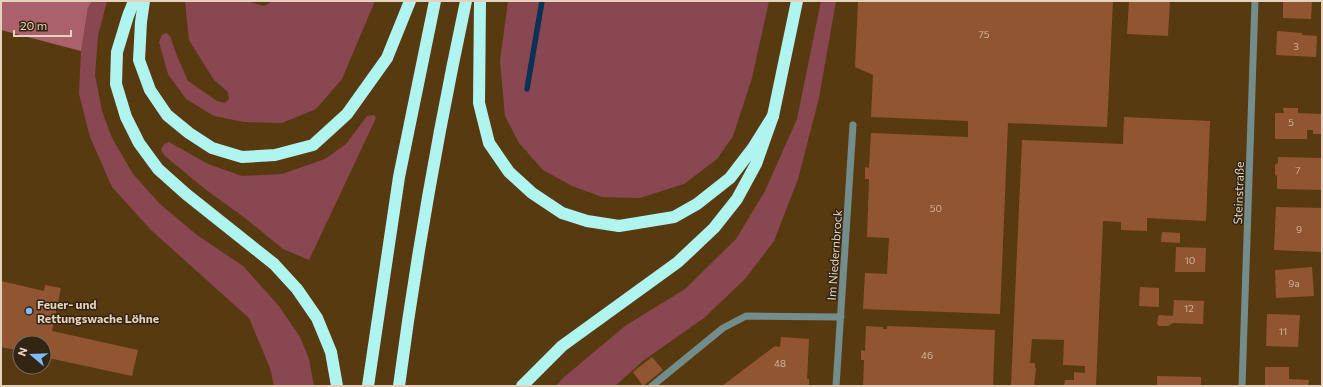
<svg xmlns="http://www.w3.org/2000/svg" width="1323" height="387" font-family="Commissioner,sans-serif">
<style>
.green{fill:#894752}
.forest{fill:#aa616c}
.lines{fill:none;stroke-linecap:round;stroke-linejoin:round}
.stream{stroke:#0b3154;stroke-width:5.5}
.building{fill:#925531}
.minor{stroke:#728d8b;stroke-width:7}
.highway{stroke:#aff4ef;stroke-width:12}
.poi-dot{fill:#81bcfa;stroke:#332514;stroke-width:1.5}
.labels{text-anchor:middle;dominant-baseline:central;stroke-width:3;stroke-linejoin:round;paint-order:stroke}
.number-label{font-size:10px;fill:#d0b39b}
.street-label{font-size:12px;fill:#e5d2be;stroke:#332514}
.poi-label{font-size:12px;font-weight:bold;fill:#e5d2be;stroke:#332514;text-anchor:start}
</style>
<rect width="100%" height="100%" fill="#583a11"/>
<g class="green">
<polygon points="92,1 107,1 98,36 95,75 102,111 112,138 133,174 160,204 197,235 243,266 279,306 300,337 309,359 314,386 274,386 270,368 249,318 151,230 112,187 90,137 79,94 81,51 88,8"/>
<polygon points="185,1 247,1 264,6 273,1 375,1 342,79 316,109 282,123 244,122 214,116 186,99 168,74 159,42 162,35 166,33 170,36 177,56 188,81 217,101 225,103 229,99 228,92 214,80 189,40"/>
<polygon points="508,1 769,1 752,78 733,136 717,159 684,184 640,198 602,197 572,186 543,170 519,143 505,116 500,61"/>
<polygon points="821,1 836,1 819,98 798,179 774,241 746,278 704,318 644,360 615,386 556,386 563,378 625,326 685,289 736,239 765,191 797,119"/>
<polygon points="374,115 376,118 309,260 283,249 245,218 205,189 165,156 161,150 164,144 169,142 208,164 242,176 282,174 325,159 346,144 367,116"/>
</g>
<polygon class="forest" points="1,1 92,1 88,8 81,51 1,30"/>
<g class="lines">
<polyline class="stream" points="527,89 542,1"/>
</g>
<g class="building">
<polygon points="858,1 1113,1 1107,127 1008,123 1000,314 863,309 865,273 887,274 889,238 867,237 869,179 865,179 865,167 869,168 871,133 968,137 968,121 871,117 873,75 855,67"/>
<polygon points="1129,1 1170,1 1168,36 1127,34"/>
<polygon points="1283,1 1312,1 1311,19 1283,18"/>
<polygon points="1277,31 1302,33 1302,35 1317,36 1316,57 1276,55"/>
<polygon points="1283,108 1298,108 1298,113 1322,114 1322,134 1313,134 1313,130 1307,130 1307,139 1275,139 1275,113 1284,113"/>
<polygon points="1124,117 1210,121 1206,221 1147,218 1147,231 1121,230 1121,222 1103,221 1096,386 1064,386 1065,380 1074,380 1074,372 1085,373 1085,366 1063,365 1064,340 1032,339 1030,363 1035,363 1035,368 1036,368 1034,386 1011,386 1022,140 1123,144"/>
<polygon points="1278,157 1322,158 1322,190 1277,189 1277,176 1275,175 1275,165 1278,163"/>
<polygon points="1276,207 1322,208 1322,252 1274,250"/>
<polygon points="1162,232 1180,233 1180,243 1161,242"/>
<polygon points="1176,247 1206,248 1205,272 1175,272"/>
<polygon points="1312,267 1314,296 1276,298 1275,270"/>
<polygon points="1,281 44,291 45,285 61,288 52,331 138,350 132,376 44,357 44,343 20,343 20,351 1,347"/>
<polygon points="1140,287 1159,288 1159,307 1139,306"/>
<polygon points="1174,300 1204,301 1203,324 1173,323 1168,326 1159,326 1157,324 1158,317 1159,315 1173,316"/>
<polygon points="1267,314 1300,315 1298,347 1266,346"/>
<polygon points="866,326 883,327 883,329 887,329 887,326 995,330 993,386 863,386 864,360 861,360 861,350 865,351"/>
<polygon points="781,337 809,339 807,379 809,379 809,386 722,386 775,346 780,347"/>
<polygon points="652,357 663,370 643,386 633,372"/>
<polygon points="1265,367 1289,367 1289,379 1309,380 1308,386 1265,386"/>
<polygon points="1157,376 1201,377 1201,386 1157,386"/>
</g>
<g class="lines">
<g class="minor">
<polyline points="652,386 723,328 746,316 841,317"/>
<polyline points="836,386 853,125"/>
<polyline points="1242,386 1255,1"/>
</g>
<g class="highway">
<polyline points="134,1 128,16 117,52 116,84 126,117 139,143 158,169 186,194 274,264 297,289 317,318 331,352 337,386"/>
<polyline points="144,1 141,22 139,60 150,90 167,115 189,133 212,148 242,157 275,155 313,145 347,114 387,58 410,1"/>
<polyline points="480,1 479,103 489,143 509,172 532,193 562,213 587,221 619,226 674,217 697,204 730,178 753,148 773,116"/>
<polyline points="368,386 399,177 435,1"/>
<path d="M399 386C416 257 439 128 466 1"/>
<polyline points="522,386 562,346 678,262 714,228 737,199 756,164 773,116 797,1"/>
</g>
</g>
<circle class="poi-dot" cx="29" cy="311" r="4"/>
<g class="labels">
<g class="number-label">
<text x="984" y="34">75</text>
<text x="1296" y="46">3</text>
<text x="1291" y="122">5</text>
<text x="1298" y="170">7</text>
<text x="936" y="208">50</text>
<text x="1299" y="229">9</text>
<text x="1190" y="260">10</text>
<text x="1294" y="283">9a</text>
<text x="1189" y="308">12</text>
<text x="1283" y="331">11</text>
<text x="927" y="355">46</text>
<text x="780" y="363">48</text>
</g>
<g class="street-label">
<text transform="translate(1238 193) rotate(-88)">Steinstraße</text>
<text transform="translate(834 255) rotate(-86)">Im Niedernbrock</text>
</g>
<g class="poi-label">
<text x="37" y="304">Feuer- und<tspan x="37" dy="14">Rettungswache Löhne</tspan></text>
</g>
</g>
<rect width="1323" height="387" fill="none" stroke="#e5d2be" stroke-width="4"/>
<g transform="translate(32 355) rotate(289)"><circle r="19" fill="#332514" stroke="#7a6a58"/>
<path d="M0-3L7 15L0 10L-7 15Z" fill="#81bcfa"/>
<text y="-6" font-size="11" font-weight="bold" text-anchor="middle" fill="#e5d2be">N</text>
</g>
<path d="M14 30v6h57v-6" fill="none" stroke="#e5d2be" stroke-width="2"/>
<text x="20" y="30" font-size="12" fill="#e5d2be" stroke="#332514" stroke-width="3" paint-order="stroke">20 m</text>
</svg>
